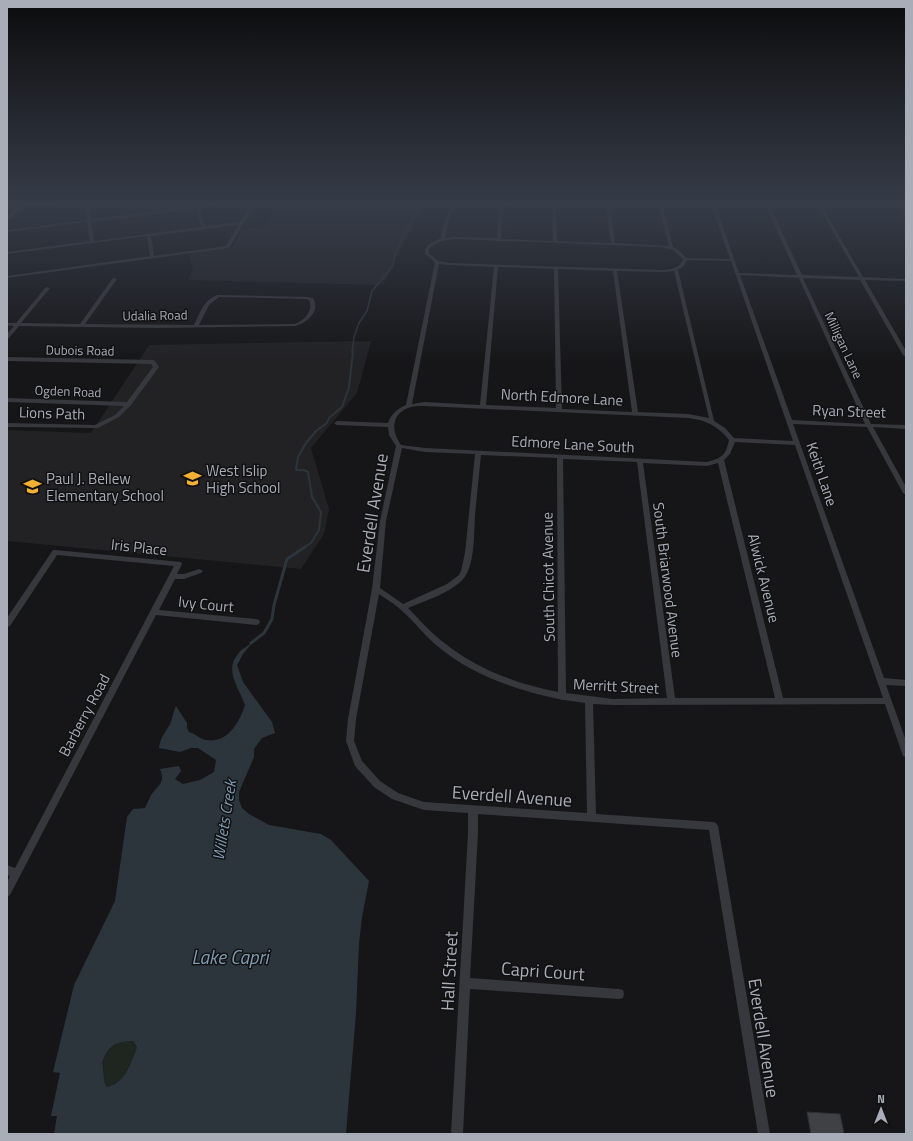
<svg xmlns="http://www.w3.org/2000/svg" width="913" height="1141" font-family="'Titillium Web',sans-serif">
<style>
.built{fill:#222225}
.green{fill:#1e261f}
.water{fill:#2c353c;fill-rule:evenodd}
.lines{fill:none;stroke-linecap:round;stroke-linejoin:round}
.stream-far2{stroke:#2c353c;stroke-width:1.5}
.stream-far1{stroke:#2c353c;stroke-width:2}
.stream{stroke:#2c353c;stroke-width:3}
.building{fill:#404145;stroke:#303034}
.minor{fill:#37383d;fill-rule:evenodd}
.secondary{fill:#45474d;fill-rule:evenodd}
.labels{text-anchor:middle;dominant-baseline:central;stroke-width:3;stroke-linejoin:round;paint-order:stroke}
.far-street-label{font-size:13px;fill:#a8adb8;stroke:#111113}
.street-label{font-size:15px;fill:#a8adb8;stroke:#111113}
.poi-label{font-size:15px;fill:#a8adb8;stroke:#111113;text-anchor:start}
.water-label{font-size:16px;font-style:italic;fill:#7f9bb3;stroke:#111113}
.near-street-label{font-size:18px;fill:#a8adb8;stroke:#111113}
.near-water-label{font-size:19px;font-style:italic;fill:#7f9bb3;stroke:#111113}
</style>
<rect width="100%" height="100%" fill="#161618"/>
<g class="built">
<polygon points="279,204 429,204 418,216 383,285 188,280 193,269 188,253 232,247 243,229 265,227"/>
<polygon points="371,341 357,393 311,448 329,509 324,534 301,569 7,541 7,430 91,433 149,345"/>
</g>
<path class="green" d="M133 1041 137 1047C131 1063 125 1082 107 1087 102 1078 106 1073 102 1064 109 1045 114 1042 133 1041Z"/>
<path class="water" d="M253 642 243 654 237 665 243 682 272 722 275 733 262 738 254 749V757L239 792V800L242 808 249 814 269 825 321 834 331 840 369 881 362 917 359 944 356 1013 346 1134H54L57 1116H51L60 1073 53 1072 74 985 115 901 127 817 133 809 145 808C147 804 149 799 151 795 158 785 166 783 160 769L179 766 181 771 175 779 183 784 200 780 214 772 216 760 198 748H191L180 752 159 748C160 738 165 733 170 724 173 718 173 712 176 706L187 723V728L189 732C196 734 200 739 206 740 228 744 240 721 245 705 239 688 224 670 238 654 241 649 248 646 253 642ZM133 1041 137 1047C131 1063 125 1083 107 1087 102 1079 105 1072 102 1063 109 1045 114 1042 133 1041Z"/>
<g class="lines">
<polyline class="stream-far2" points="352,353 354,337 359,323 367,311 372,291 393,266 394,257 408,226 424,204"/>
<polyline class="stream-far1" points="303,548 311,543 319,530 321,512 312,497 308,472 304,470 296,470 298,457 306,443 316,431 327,423 329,418 342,407 349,387 353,352"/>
<polyline class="stream" points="251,643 264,633 272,619 274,605 287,559 305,547"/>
</g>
<polygon class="building" points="807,1112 840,1114 844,1134 811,1134"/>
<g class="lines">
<g class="minor">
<path d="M85 204H89L91 219 196 206 195 204H199V206L225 204 200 208 205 226 240 222 251 204H255L229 248 7 278V276L150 256 147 236 7 254V252L90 241 87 222 7 232V230L87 220ZM196 209 201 227 94 241 91 222ZM238 225 226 246 154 256 151 236Z"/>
<path d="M453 204H457L449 219 445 238 454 237 497 238 499 204H503L501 239 553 241 552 204H556L557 241 611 243 606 204H610L615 243 669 246 658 204H662L673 247 679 250 686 258 730 259 711 204H715L739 273 797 275 765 204H769L802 275 859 277 817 204H821L863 277 906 279V281L865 280 906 351V357L903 355 860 280 803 278 871 424 906 425V429L873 427 906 487V495L903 493 867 427 793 424 884 678 906 680V686L886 685 906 741V757L903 756 902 753 885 704 613 705 593 704 596 814 713 822 716 823 718 826 770 1134H758L709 830 478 814V833L470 978 619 989 623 990 624 994 623 998 619 999 470 989 463 1134H451L468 833V813L424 810 392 799 374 787 355 766 346 741 348 719 372 589 380 521 396 446 389 435 388 427 337 425 334 423 337 421 388 423C391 414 397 409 406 405L435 262 425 254V249L429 244 441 238 445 219ZM454 239 661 247 673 250 683 259C680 268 672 269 664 270L450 263 438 261 429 253V249C436 242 444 240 454 239ZM687 260 731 261 793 441 734 438 725 428 714 421 678 270 684 266ZM439 264 450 265 494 267 480 405 424 402 412 404ZM498 267 554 269 556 408 486 405ZM558 269 613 271 632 412 562 409ZM617 271 664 272 674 271 709 418 688 414 638 412ZM740 275 799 278 865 424 792 420ZM424 406 688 418C706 420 718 426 729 440 726 455 722 458 707 462L425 448 401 445C391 431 391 415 408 408 413 406 419 406 424 406ZM735 442 795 445 883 698H783L724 460 730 454ZM402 448 425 452 475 454 465 553 461 571 459 575 447 584 403 604 380 588 386 521ZM481 455 557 458 558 692C516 684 477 669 443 642 430 632 419 619 408 608 425 601 453 592 464 578 475 564 474 533 475 515 477 495 479 475 481 455ZM563 459 637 462 667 698 613 699 566 693ZM643 463 707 466 718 463 775 698H675ZM379 594C386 599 395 604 401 610 414 621 423 634 436 645 470 674 515 690 559 699L562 700H564L585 703 587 813 424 802 398 793 380 781 362 761 354 741 356 719Z"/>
<polygon points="896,204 900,204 906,211 906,215"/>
<path d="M113 278 117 279 85 324 194 325C200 313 204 299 218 295L306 297 313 298C321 311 307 323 295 326L158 328 19 326 9 338 7 339V334L14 326 7 325V323H16L46 287 50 288 21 323 80 324ZM219 297 306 299 309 300C314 311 304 320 295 324L199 325 209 305Z"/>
<polygon points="7,357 153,360 155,361 159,367 131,405 119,417 98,428 7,427 7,423 95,425 115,415 124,406 7,402 7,398 127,402 153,367 151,364 7,361"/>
<polygon points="53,550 55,550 181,562 182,564 177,574 184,574 199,569 203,571 201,573 184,579 175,579 159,610 256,619 259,620 260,622 259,624 256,625 156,615 10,895 7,897 7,882 10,876 7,875 7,865 15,868 174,566 57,555 10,626 7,627 7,618"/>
</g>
<polygon class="secondary" points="19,204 57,204 54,206 25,206 7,221 7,216"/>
</g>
<linearGradient id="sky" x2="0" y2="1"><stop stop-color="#0c0c0d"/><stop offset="0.56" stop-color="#363c48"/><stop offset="1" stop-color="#363c48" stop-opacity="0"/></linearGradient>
<rect width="913" height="364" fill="url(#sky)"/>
<defs>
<symbol id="school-bare" viewBox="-9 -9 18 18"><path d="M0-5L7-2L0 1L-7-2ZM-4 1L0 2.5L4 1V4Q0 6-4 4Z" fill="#f2b134" stroke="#111113" stroke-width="2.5" paint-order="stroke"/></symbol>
</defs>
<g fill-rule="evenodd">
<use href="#school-bare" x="180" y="466" width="25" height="25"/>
<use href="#school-bare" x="20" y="474" width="25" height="25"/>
</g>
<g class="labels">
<g class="far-street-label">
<text transform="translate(155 315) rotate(-1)">Udalia Road</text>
<text transform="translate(844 345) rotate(65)">Milligan Lane</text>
<text transform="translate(80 350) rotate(1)">Dubois Road</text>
<text transform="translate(68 391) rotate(2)">Ogden Road</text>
</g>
<g class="street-label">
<text transform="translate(562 397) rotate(3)">North Edmore Lane</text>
<text transform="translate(849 411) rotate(2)">Ryan Street</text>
<text transform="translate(52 413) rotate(2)">Lions Path</text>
<text transform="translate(573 444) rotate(3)">Edmore Lane South</text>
<text transform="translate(822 474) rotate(71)">Keith Lane</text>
<text transform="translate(139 547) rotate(6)">Iris Place</text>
<text transform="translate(548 577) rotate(-91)">South Chicot Avenue</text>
<text transform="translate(764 578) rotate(76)">Alwick Avenue</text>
<text transform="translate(668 580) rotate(83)">South Briarwood Avenue</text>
<text transform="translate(206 604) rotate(6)">Ivy Court</text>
<text transform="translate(616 686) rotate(3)">Merritt Street</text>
<text transform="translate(84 715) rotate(-62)">Barberry Road</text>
</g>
<g class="poi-label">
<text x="206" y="470">West Islip<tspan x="206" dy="17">High School</tspan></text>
<text x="46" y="478">Paul J. Bellew<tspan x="46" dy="17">Elementary School</tspan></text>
</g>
<g class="water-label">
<text transform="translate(224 820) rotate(-81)">Willets Creek</text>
</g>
<g class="near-street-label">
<text transform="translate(372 513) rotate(-81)">Everdell Avenue</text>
<text transform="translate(512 796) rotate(4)">Everdell Avenue</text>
<text transform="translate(449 971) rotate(-87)">Hall Street</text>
<text transform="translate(543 971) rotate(4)">Capri Court</text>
<text transform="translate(764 1038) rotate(81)">Everdell Avenue</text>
</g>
<g class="near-water-label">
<text x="230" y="956">Lake Capri</text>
</g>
</g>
<rect width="913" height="1141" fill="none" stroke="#a8adb8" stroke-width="16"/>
<g transform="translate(881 1109)" stroke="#111113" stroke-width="3" paint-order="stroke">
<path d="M0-3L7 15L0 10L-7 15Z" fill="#a8adb8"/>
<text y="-6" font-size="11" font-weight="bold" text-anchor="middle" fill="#a8adb8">N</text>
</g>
</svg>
